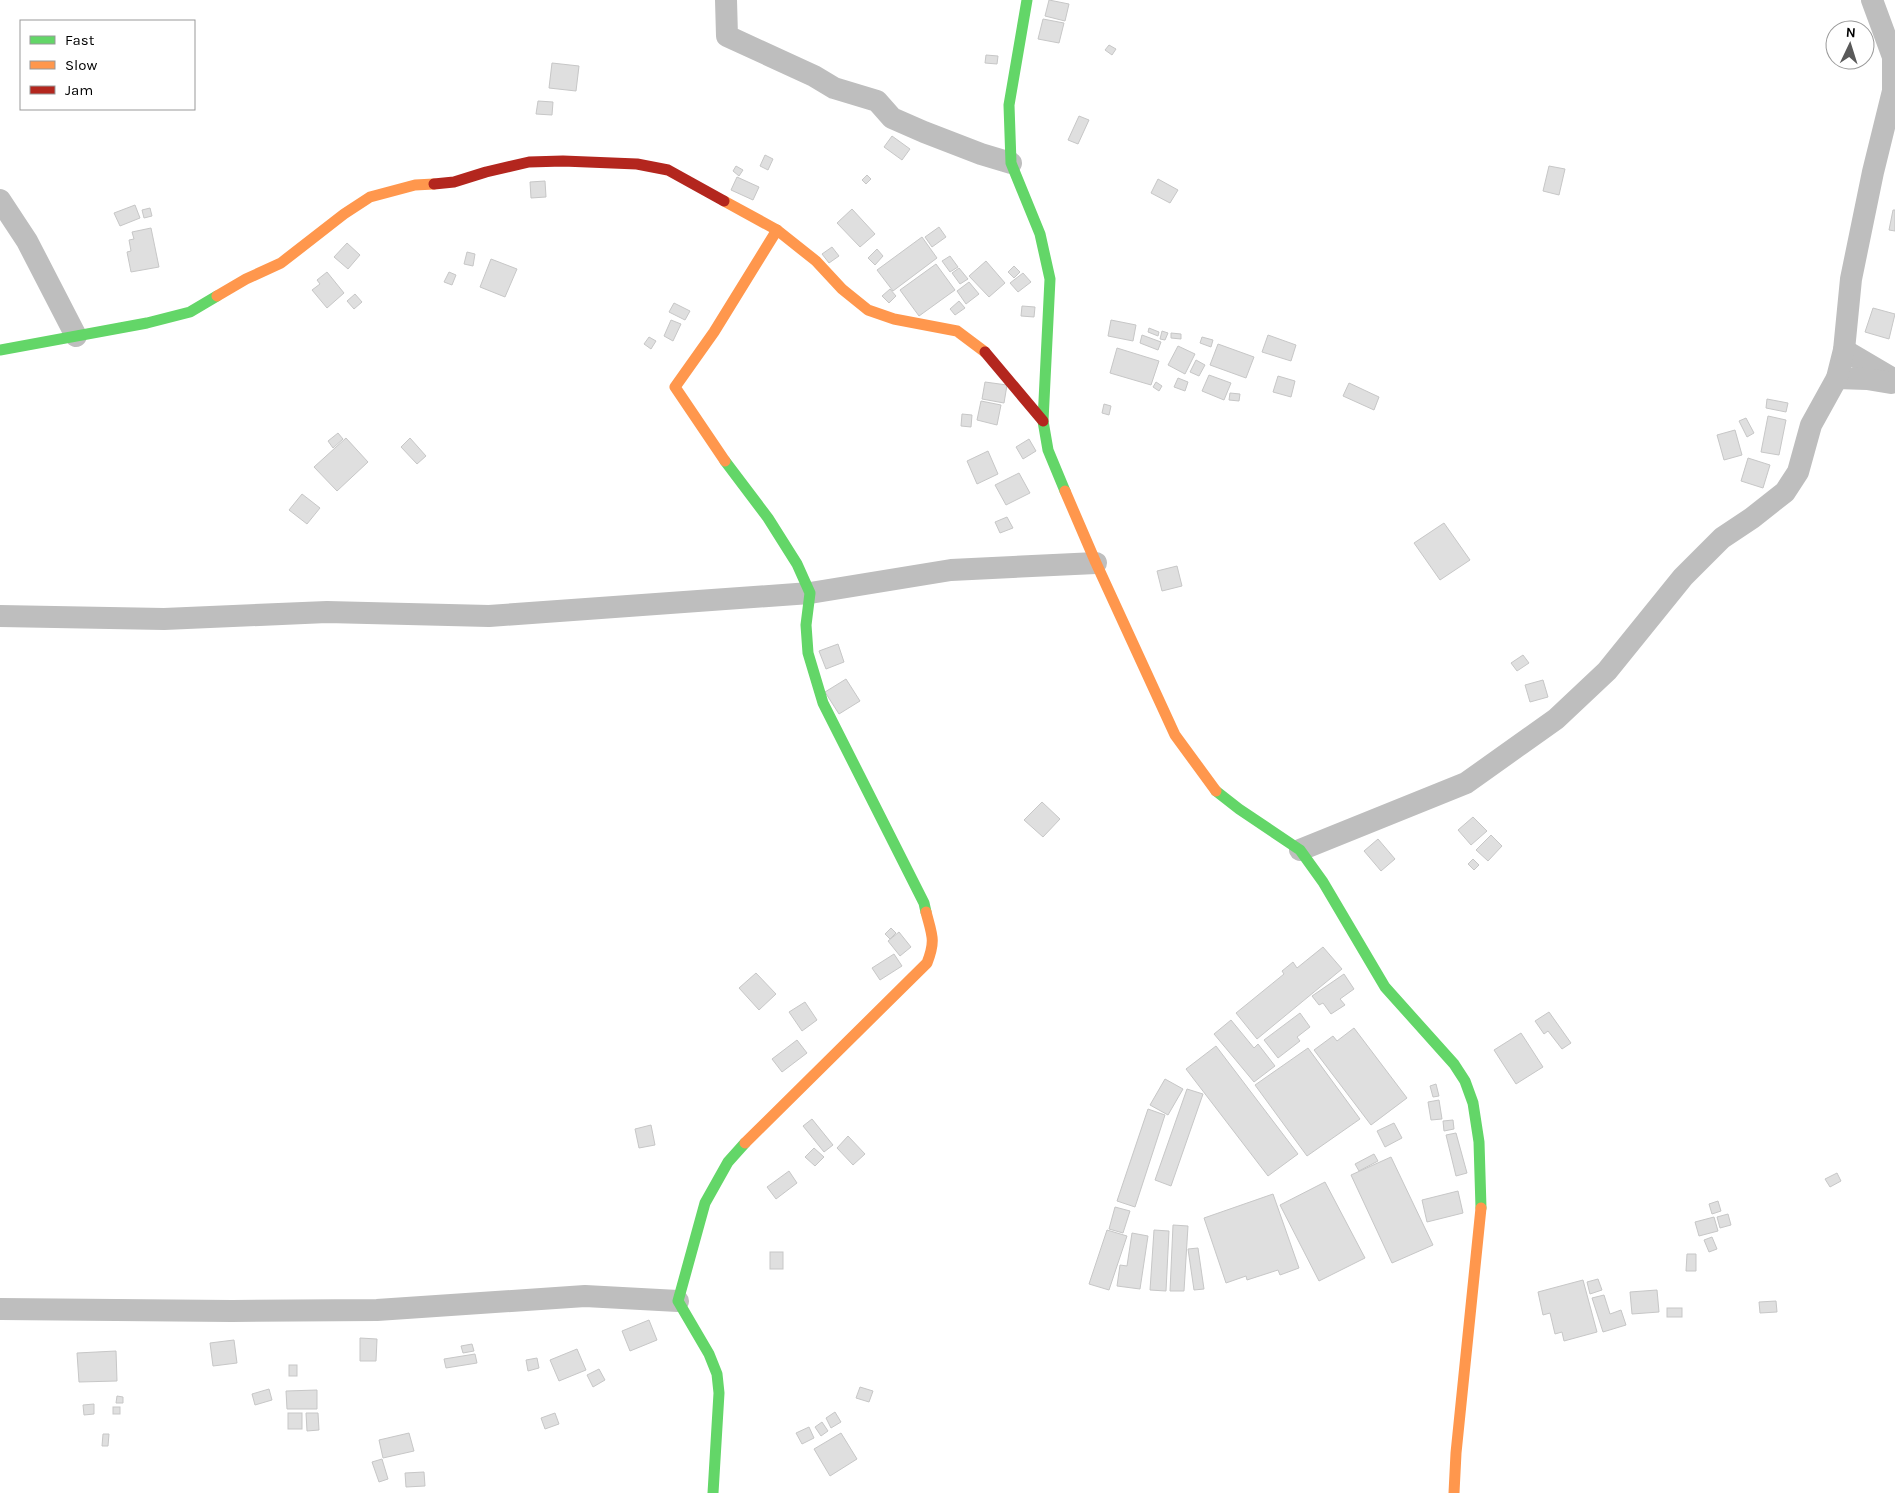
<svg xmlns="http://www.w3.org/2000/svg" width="1895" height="1493" font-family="Karla,sans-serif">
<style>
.building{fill:#dfdfdf;stroke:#c7c7c7}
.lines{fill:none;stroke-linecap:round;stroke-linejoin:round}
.street{stroke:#bebebe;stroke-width:22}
.fast{stroke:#63d668;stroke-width:11}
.slow{stroke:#ff974d;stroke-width:11}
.jam{stroke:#b3261e;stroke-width:11}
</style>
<rect width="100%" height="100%" fill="#fff"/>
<g class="building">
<polygon points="1049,0 1069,4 1065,21 1045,16"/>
<polygon points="1043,19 1064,23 1059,43 1038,39"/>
<polygon points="1109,45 1116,49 1112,55 1105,50"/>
<polygon points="986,55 998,56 997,64 985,63"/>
<polygon points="552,63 579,66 576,91 549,88"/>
<polygon points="538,101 553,102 552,115 536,114"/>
<polygon points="1079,116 1089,120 1078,144 1068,140"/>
<polygon points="892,136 910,149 902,160 884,147"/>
<polygon points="765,155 773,159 768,170 760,166"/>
<polygon points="736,166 743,170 739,176 733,171"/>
<polygon points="1549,166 1565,169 1559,195 1543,191"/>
<polygon points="867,175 871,179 866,184 862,180"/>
<polygon points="737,177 759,187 753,200 731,190"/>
<polygon points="1158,179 1178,190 1170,203 1151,193"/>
<polygon points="545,181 546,197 531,198 530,182"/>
<polygon points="135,205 140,218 120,226 114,213"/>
<polygon points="150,208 152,216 144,218 142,210"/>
<polygon points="852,209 875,234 860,247 837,223"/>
<polygon points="1893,210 1895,210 1895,231 1889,230"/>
<polygon points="939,227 946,237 932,247 925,237"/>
<polygon points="151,228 159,267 131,272 127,252 131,251 129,240 134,239 132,232"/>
<polygon points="922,237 937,258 893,291 877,270"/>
<polygon points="347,243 360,255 348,269 334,257"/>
<polygon points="832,247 839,256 829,263 822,254"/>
<polygon points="877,249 883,256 875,265 868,258"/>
<polygon points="467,252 475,254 473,266 464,264"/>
<polygon points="950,256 958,267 950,272 942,261"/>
<polygon points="491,259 517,269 505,297 480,287"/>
<polygon points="986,261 1005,283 989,297 969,276"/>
<polygon points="936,264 955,290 919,316 900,290"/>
<polygon points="1014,266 1020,272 1014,278 1008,272"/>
<polygon points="959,268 968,279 960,284 952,273"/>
<polygon points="327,272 344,293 327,308 312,290 320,284 317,280"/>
<polygon points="449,272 456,275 452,285 444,282"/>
<polygon points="1023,273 1031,282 1018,292 1010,283"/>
<polygon points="969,282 979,294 966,304 957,291"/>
<polygon points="890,289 896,296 889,303 882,296"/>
<polygon points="355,294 362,302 354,309 347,301"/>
<polygon points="959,301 965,308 955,315 950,309"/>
<polygon points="674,303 690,311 685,320 669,312"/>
<polygon points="1022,306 1035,307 1034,317 1021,316"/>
<polygon points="1873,308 1895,314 1889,339 1865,332"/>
<polygon points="671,320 681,324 673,341 664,336"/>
<polygon points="1111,320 1136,325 1133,341 1108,336"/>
<polygon points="1149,328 1159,332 1158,336 1148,332"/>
<polygon points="1162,331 1168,333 1165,340 1160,339"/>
<polygon points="1171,333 1181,334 1181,339 1171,338"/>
<polygon points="1142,335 1161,342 1158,350 1140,343"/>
<polygon points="1268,335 1296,345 1291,361 1262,352"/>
<polygon points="649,337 656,341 651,349 644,344"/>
<polygon points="1202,337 1213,340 1211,347 1200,343"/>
<polygon points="1218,344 1254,357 1246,378 1210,365"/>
<polygon points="1178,346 1195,354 1185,374 1168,365"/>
<polygon points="1117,348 1159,361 1151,385 1110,373"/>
<polygon points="1196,360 1205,365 1199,376 1190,372"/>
<polygon points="1209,375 1231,383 1224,400 1202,391"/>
<polygon points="1278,376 1295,381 1291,397 1273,392"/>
<polygon points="1178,378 1188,382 1185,391 1174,387"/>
<polygon points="985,382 1007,385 1004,403 982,399"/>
<polygon points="1156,382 1162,386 1159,391 1153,387"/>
<polygon points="1349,383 1379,397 1374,410 1343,396"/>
<polygon points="1230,393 1240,394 1239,401 1229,400"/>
<polygon points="1767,399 1788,403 1786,412 1766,408"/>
<polygon points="981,401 1001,405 997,425 977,420"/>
<polygon points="1104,404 1111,406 1109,415 1102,413"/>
<polygon points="962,414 972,415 971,427 961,426"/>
<polygon points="1768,416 1786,420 1779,455 1761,452"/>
<polygon points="1746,418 1754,433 1747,437 1739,421"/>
<polygon points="1735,430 1742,455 1724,460 1717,435"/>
<polygon points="338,433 343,439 333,448 328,441"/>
<polygon points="346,438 368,462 337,491 314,467"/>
<polygon points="410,438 426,456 417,464 401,447"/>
<polygon points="1029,439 1036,451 1023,459 1016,447"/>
<polygon points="988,451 998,474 977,484 967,461"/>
<polygon points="1748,458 1770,465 1763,488 1741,481"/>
<polygon points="1019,473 1030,493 1006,505 995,485"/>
<polygon points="302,494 320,508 307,524 289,510"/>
<polygon points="1007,517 1013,528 1000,533 995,522"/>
<polygon points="1444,523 1470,560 1440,580 1414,543"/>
<polygon points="1177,566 1182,586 1162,591 1157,571"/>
<polygon points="838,644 844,662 826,669 819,651"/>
<polygon points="1523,655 1529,663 1517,671 1511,663"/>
<polygon points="846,679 860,701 839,714 825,692"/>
<polygon points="1543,680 1548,697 1530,702 1525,685"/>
<polygon points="1042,802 1060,819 1043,837 1024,820"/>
<polygon points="1473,817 1487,831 1471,845 1458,830"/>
<polygon points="1491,835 1502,846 1488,861 1476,850"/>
<polygon points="1378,839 1395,859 1381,871 1364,851"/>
<polygon points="1473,859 1479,865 1474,870 1468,864"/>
<polygon points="891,928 896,933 890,939 885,934"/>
<polygon points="899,932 911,947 900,956 888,941"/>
<polygon points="1323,947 1342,969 1257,1039 1236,1013 1284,974 1282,971 1293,962 1297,968"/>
<polygon points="894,954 902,966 880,980 872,968"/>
<polygon points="756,973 776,994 759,1010 739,988"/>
<polygon points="1344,974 1354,989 1340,999 1345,1005 1331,1014 1323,1003 1319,1005 1312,996"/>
<polygon points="805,1002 817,1020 802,1031 789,1012"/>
<polygon points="1549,1012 1571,1043 1562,1049 1548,1031 1544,1034 1535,1021"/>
<polygon points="1300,1013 1310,1027 1297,1037 1300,1041 1278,1058 1264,1040"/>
<polygon points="1231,1020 1254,1048 1258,1044 1275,1066 1254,1082 1214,1034"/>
<polygon points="1354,1028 1407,1098 1371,1125 1314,1050 1333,1036 1337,1041"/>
<polygon points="1521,1033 1543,1067 1516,1084 1494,1050"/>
<polygon points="797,1040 807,1053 782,1072 772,1059"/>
<polygon points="1216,1046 1298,1154 1268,1176 1186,1069"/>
<polygon points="1308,1048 1360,1119 1307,1156 1255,1085"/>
<polygon points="1165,1079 1183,1089 1168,1115 1150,1105"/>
<polygon points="1436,1084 1439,1096 1433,1097 1430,1086"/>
<polygon points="1187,1089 1203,1094 1171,1186 1155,1180"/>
<polygon points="1439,1100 1442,1119 1431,1120 1428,1102"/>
<polygon points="1148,1109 1165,1115 1135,1207 1117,1201"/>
<polygon points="812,1119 833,1145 824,1152 803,1126"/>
<polygon points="1453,1120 1454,1129 1444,1131 1443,1121"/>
<polygon points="1394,1123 1402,1138 1385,1147 1377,1131"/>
<polygon points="651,1125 655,1145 639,1148 635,1129"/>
<polygon points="1456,1133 1467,1173 1456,1176 1446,1135"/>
<polygon points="848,1136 865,1154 853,1165 837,1148"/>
<polygon points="814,1148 824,1157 815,1166 805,1157"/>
<polygon points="1374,1154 1378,1161 1359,1171 1355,1164"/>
<polygon points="1391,1157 1433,1245 1392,1263 1351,1175"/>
<polygon points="789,1171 797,1183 776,1199 767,1187"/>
<polygon points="1837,1173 1841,1181 1830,1187 1825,1179"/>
<polygon points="1325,1182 1365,1258 1319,1281 1280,1205"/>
<polygon points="1458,1191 1463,1213 1427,1222 1422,1200"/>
<polygon points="1273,1194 1299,1268 1280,1275 1278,1270 1247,1280 1246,1276 1226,1283 1204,1218"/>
<polygon points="1718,1201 1721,1211 1712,1214 1709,1204"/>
<polygon points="1115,1207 1130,1211 1123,1233 1109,1229"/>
<polygon points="1728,1214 1731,1225 1720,1228 1717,1217"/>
<polygon points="1714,1217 1718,1231 1699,1236 1695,1222"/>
<polygon points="1173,1225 1188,1226 1184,1291 1170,1291"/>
<polygon points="1107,1230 1127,1236 1109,1290 1089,1284"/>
<polygon points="1154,1230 1169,1231 1166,1291 1150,1290"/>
<polygon points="1132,1233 1148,1236 1140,1289 1117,1286 1120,1265 1127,1266"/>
<polygon points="1712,1237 1717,1249 1709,1252 1704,1240"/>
<polygon points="1198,1248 1204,1289 1194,1290 1188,1249"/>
<rect x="770" y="1252" width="13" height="17"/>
<polygon points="1687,1254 1696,1254 1696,1271 1686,1271"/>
<polygon points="1598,1279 1602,1290 1590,1294 1587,1282"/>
<polygon points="1583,1280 1597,1332 1564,1341 1562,1332 1555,1334 1550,1313 1543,1315 1538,1292"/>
<polygon points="1657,1290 1659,1312 1632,1314 1630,1292"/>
<polygon points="1604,1295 1610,1314 1621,1310 1626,1325 1603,1332 1592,1298"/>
<polygon points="1776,1301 1777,1312 1760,1313 1759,1302"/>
<rect x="1667" y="1308" width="15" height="9"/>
<polygon points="649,1320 657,1340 630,1351 622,1331"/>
<polygon points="360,1338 377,1339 376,1361 360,1361"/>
<polygon points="234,1340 237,1363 213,1366 210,1343"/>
<polygon points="472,1344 474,1351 463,1353 461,1346"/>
<polygon points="577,1349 586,1370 559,1381 550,1360"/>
<polygon points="116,1351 117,1381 79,1382 77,1353"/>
<polygon points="475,1354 477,1363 446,1368 444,1359"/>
<polygon points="537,1358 539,1368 528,1371 526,1360"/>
<rect x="289" y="1365" width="8" height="11"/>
<polygon points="599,1369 605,1380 593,1387 587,1375"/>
<polygon points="860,1387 873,1391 869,1402 856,1398"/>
<polygon points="269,1389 272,1400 255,1405 252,1394"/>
<polygon points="317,1390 317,1409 287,1409 286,1391"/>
<polygon points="117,1396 123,1397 123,1403 116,1403"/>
<polygon points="94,1404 94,1414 84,1415 83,1405"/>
<rect x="113" y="1407" width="7" height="7"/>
<polygon points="835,1412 841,1422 831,1428 826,1418"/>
<rect x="288" y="1413" width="14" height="16"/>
<polygon points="306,1413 318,1413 319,1430 307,1431"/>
<polygon points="555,1413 559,1424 545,1429 541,1418"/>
<polygon points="822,1422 828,1431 821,1436 815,1427"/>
<polygon points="809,1427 814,1438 802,1444 796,1433"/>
<polygon points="409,1433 414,1451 383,1458 379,1440"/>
<polygon points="841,1433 857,1459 830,1476 814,1449"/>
<polygon points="103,1434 109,1434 108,1446 102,1446"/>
<polygon points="382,1459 388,1479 379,1482 372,1462"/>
<polygon points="424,1472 425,1486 406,1487 405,1473"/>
</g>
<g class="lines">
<g class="street">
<polyline points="726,0 727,36 814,76 834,88 877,101 892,118 924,132 981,154 1011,163"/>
<polyline points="0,200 27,241 76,336"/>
<polyline points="1844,350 1895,380"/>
<polyline points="1837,378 1867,379 1891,383"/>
<polyline points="0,616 164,619 327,612 489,616 810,593 951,570 1096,563"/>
<polyline points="1300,850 1466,783 1556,719 1607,671 1683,577 1722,538 1752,518 1785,492 1798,472 1811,425 1837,378 1844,350 1851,279 1873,172 1893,91 1893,57 1872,0"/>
<polyline points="0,1309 232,1311 377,1310 585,1296 678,1301"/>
</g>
<g class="fast">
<polyline points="1027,0 1009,105 1011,163 1040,234 1050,279 1043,421 1048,450 1065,491"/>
<polyline points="0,350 147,323 190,312 217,296"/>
<polyline points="725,461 768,518 797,564 810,593 806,625 808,653 823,703 924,903 926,912"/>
<polyline points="1216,791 1239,809 1300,850 1323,882 1385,987 1454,1064 1465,1081 1473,1103 1479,1142 1481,1208"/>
<polyline points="713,1493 719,1393 717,1374 709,1354 678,1301 705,1203 728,1162 745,1143"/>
</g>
<g class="slow">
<polyline points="724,201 777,230 816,261 842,289 868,310 894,319 957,331 985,352"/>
<polyline points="217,296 246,279 281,263 344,214 370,197 415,185 434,184"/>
<polyline points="725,461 675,387 714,332 777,230"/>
<polyline points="1065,491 1096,563 1175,735 1216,791"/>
<path d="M745 1143 927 963C936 940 932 935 926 912"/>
<polyline points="1454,1493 1456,1453 1481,1208"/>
</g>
<g class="jam">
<polyline points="434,184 454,182 486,172 529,162 563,161 637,164 668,170 724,201"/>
<polyline points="985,352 1043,421"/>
</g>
</g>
<rect x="20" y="20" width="175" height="90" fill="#ffffff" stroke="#999999"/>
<rect x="30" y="36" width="25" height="8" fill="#63d668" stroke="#999999"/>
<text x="65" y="45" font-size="15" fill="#000000">Fast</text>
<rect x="30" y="61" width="25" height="8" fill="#ff974d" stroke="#999999"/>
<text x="65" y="70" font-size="15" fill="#000000">Slow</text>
<rect x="30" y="86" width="25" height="8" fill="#b3261e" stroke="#999999"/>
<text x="65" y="95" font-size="15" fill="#000000">Jam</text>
<g transform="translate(1850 45) rotate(4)"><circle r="24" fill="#ffffff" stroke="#999999"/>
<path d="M0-4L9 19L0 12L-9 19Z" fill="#595959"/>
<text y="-8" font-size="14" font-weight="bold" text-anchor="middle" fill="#000000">N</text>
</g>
</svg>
